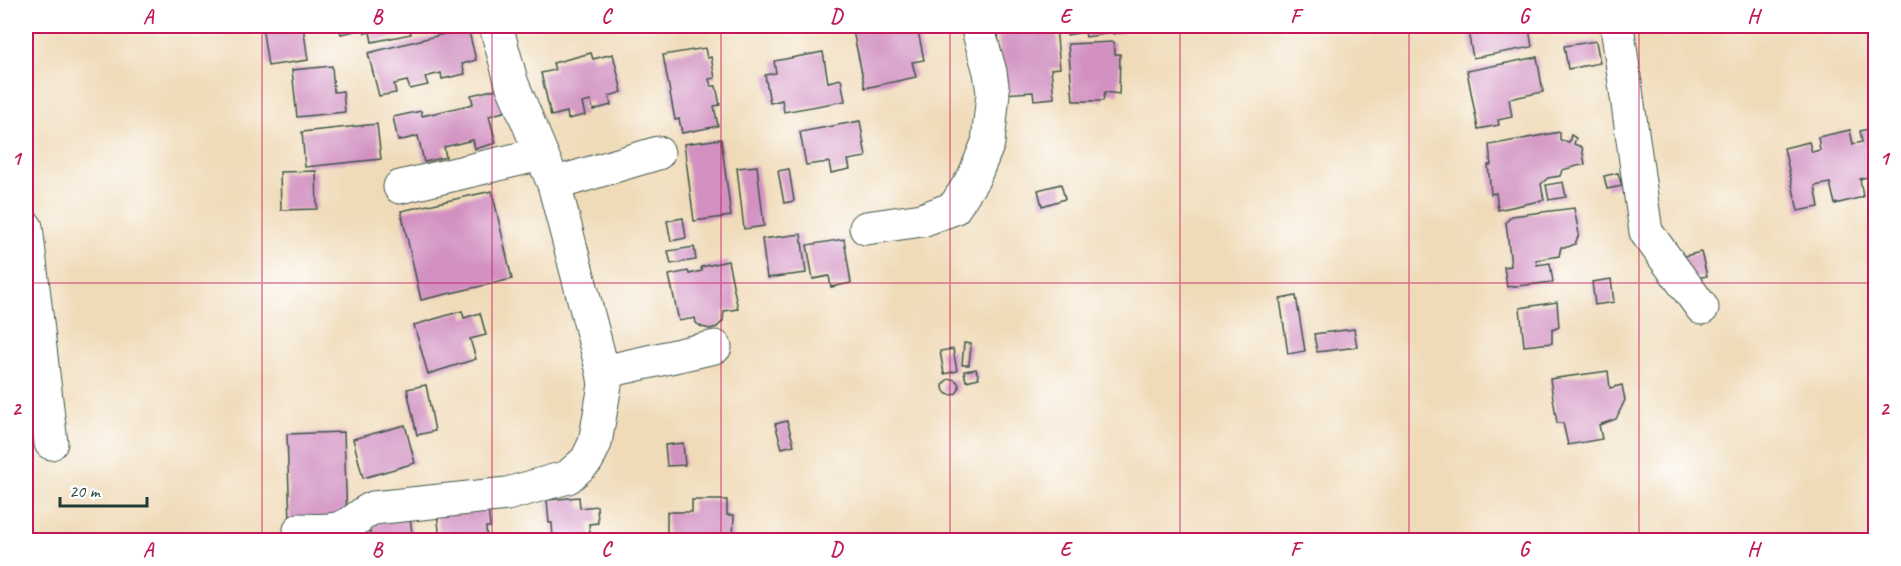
<svg xmlns="http://www.w3.org/2000/svg" width="1901" height="566" font-family="Caveat,sans-serif">
<style>
.building{fill:#d291c1}
.lines{fill:none;stroke-linecap:round;stroke-linejoin:round}
.minor-casing{stroke:#3e5548;stroke-width:35}
.minor{stroke:#fff;stroke-width:33}
.grid{fill:none;stroke:#c2185b;stroke-width:1.5;stroke-opacity:0.55}
.neatline{fill:none;stroke:#c2185b;stroke-width:2}
.grid-label{font-size:20px;text-anchor:middle;font-weight:bold;fill:#c2185b}
</style>
<rect width="100%" height="100%" fill="#fff"/>
<filter id="ink" filterUnits="userSpaceOnUse"><feTurbulence type="fractalNoise" baseFrequency=".0167" numOctaves="2"/><feDisplacementMap in="SourceGraphic" scale="12" xChannelSelector="R" yChannelSelector="G"/><feConvolveMatrix kernelMatrix="1 2 1 2 8 2 1 2 1" color-interpolation-filters="sRGB"/></filter>
<filter id="wash" filterUnits="userSpaceOnUse"><feTurbulence type="fractalNoise" baseFrequency=".008" numOctaves="4" result="noise"/><feDisplacementMap in="SourceGraphic" scale="24" xChannelSelector="R" yChannelSelector="G"/><feGaussianBlur stdDeviation="1.35" result="paint"/><feColorMatrix in="noise" values="0 0 0 0 0 0 0 0 0 0 0 0 0 0 0 0 0 1.4 0 .05"/><feComposite in="paint" operator="in"/></filter>
<g filter="url(#wash)">
<rect width="100%" height="100%" fill="#f0dbb9"/>
<g id="blocks">
<g class="building">
<polygon points="262,26 303,26 308,60 268,66"/>
<polygon points="339,26 353,26 355,31 341,34"/>
<polygon points="364,26 409,26 411,34 372,42 370,32 365,33"/>
<polygon points="852,26 917,26 924,60 912,62 916,77 865,88"/>
<polygon points="1065,26 1124,26 1125,32 1113,34 1112,28 1105,29 1106,34 1086,37 1085,32 1067,35"/>
<polygon points="1467,26 1537,26 1537,27 1529,28 1532,47 1473,58"/>
<polygon points="468,28 476,60 462,64 465,74 442,79 441,73 425,77 428,85 410,89 407,81 394,84 396,93 379,96 368,53"/>
<polygon points="1056,28 1060,68 1051,69 1054,98 1034,100 1033,92 1003,94 998,34"/>
<polygon points="1596,41 1600,63 1568,69 1564,46"/>
<polygon points="1114,42 1115,54 1120,54 1119,94 1105,92 1103,101 1073,101 1068,44"/>
<polygon points="705,48 707,58 711,57 715,78 709,79 711,86 716,86 720,105 714,106 718,126 682,133 679,119 675,120 663,55"/>
<polygon points="823,52 828,82 841,79 845,101 784,112 782,100 770,103 765,75 776,73 774,61"/>
<polygon points="591,53 593,59 613,54 622,92 609,96 611,105 593,110 591,101 582,103 585,115 568,119 567,112 551,116 541,73 555,70 553,63"/>
<polygon points="1537,57 1543,92 1509,99 1512,117 1498,120 1499,125 1478,129 1467,71"/>
<polygon points="332,66 334,92 343,91 345,112 297,117 292,70"/>
<polygon points="501,88 507,111 489,116 496,143 475,149 473,140 444,147 446,157 424,162 418,136 398,141 393,117 421,111 422,116 473,104 471,95"/>
<polygon points="860,121 866,157 848,160 850,169 831,173 829,162 806,165 800,132"/>
<polygon points="377,124 381,159 305,167 302,132"/>
<polygon points="1876,127 1876,197 1870,176 1860,179 1863,197 1835,204 1830,183 1815,186 1819,207 1798,211 1784,148 1809,142 1812,152 1820,150 1818,137 1850,130 1853,144 1862,142 1860,131"/>
<polygon points="1560,132 1560,140 1569,142 1571,135 1576,138 1574,144 1582,147 1585,164 1562,170 1560,176 1548,178 1541,184 1544,200 1498,210 1496,193 1491,194 1488,165 1491,165 1489,145"/>
<polygon points="721,139 731,216 694,221 684,144"/>
<polygon points="757,166 764,226 744,229 737,168"/>
<polygon points="789,169 794,201 784,203 778,171"/>
<polygon points="316,171 317,209 281,210 280,172"/>
<polygon points="1618,173 1622,186 1607,189 1604,176"/>
<polygon points="1563,182 1566,197 1549,200 1546,185"/>
<polygon points="1061,184 1065,199 1042,206 1038,190"/>
<polygon points="492,191 512,279 421,300 401,211"/>
<polygon points="1574,208 1579,234 1575,244 1568,247 1561,247 1559,256 1536,260 1537,265 1550,263 1553,282 1507,287 1504,267 1511,266 1506,222 1512,216"/>
<polygon points="683,218 686,238 671,241 667,221"/>
<polygon points="801,234 806,273 767,278 762,239"/>
<polygon points="844,239 851,283 831,287 829,276 813,279 807,245"/>
<polygon points="694,247 696,260 671,264 668,251"/>
<polygon points="1701,252 1707,276 1673,283 1668,260"/>
<polygon points="728,261 738,309 724,311 723,321 717,327 710,329 702,327 696,323 695,318 679,321 669,275 688,271 689,274 702,271 701,267"/>
<polygon points="1611,279 1614,302 1595,305 1592,282"/>
<polygon points="1296,296 1305,351 1288,354 1280,299"/>
<polygon points="1557,302 1559,327 1552,330 1552,343 1524,346 1520,308"/>
<polygon points="462,311 464,318 480,313 486,335 470,339 476,359 428,374 414,325"/>
<polygon points="1354,329 1357,347 1317,352 1314,334"/>
<polygon points="964,343 971,344 969,365 962,365"/>
<polygon points="953,349 957,371 944,374 940,351"/>
<polygon points="976,369 979,378 966,381 964,371"/>
<polygon points="1608,371 1610,388 1622,385 1625,400 1616,419 1599,425 1602,439 1568,445 1563,423 1557,423 1550,379"/>
<circle cx="951" cy="387" r="8"/>
<polygon points="426,385 435,431 417,435 407,389"/>
<polygon points="787,421 794,445 782,448 775,424"/>
<polygon points="405,425 415,463 363,478 353,439"/>
<polygon points="344,432 347,519 290,522 287,434"/>
<polygon points="683,443 685,465 667,466 665,445"/>
<polygon points="579,497 580,508 597,506 598,523 589,524 591,540 549,540 549,538 553,538 552,523 549,523 547,500"/>
<polygon points="692,500 727,500 727,515 734,515 733,540 667,540 667,512 692,512"/>
<polygon points="488,507 490,527 486,527 487,540 440,540 437,512"/>
<polygon points="410,518 413,540 371,540 369,524"/>
</g>
</g>
</g>
<g filter="url(#ink)">
<use href="#blocks" fill-opacity="0" stroke="#3e5548" stroke-width="1.5"/>
<g class="lines">
<defs>
<g id="minor">
<polyline points="1617,26 1646,232 1702,308"/>
<polyline points="554,184 658,153"/>
<polyline points="400,187 541,154"/>
<polyline points="26,227 51,443"/>
<polyline points="866,228 922,220 954,208 974,177 988,143 993,93 990,72 977,26"/>
<polyline points="603,372 715,347"/>
<path d="M300 530C315 530 335 533 349 524 358 519 363 512 373 508L507 494 568 477 587 460 595 443 605 385 603 372 554 184 512 84 496 26"/>
</g>
</defs>
<use href="#minor" class="minor-casing"/>
<use href="#minor" class="minor"/>
</g>
</g>
<path class="grid" d="M262 26V540M492 26V540M721 26V540M950 26V540M1180 26V540M1409 26V540M1639 26V540M26 283H1876"/>
<rect width="1901" height="566" fill="none" stroke="#fff" stroke-width="66"/>
<path d="M60 497v9h87v-9" fill="none" stroke="#1f3d34" stroke-width="3"/>
<text x="69" y="497" font-size="18" fill="#1f3d34" stroke="#ffffff" stroke-width="4.5" paint-order="stroke">20 m</text>
<rect x="33" y="33" width="1835" height="500" class="neatline"/>
<g class="grid-label">
<text x="148" y="23">A</text>
<text x="377" y="23">B</text>
<text x="606" y="23">C</text>
<text x="836" y="23">D</text>
<text x="1065" y="23">E</text>
<text x="1295" y="23">F</text>
<text x="1524" y="23">G</text>
<text x="1753" y="23">H</text>
<text x="16" y="165">1</text>
<text x="1884" y="165">1</text>
<text x="16" y="415">2</text>
<text x="1884" y="415">2</text>
<text x="148" y="556">A</text>
<text x="377" y="556">B</text>
<text x="606" y="556">C</text>
<text x="836" y="556">D</text>
<text x="1065" y="556">E</text>
<text x="1295" y="556">F</text>
<text x="1524" y="556">G</text>
<text x="1753" y="556">H</text>
</g>
</svg>
